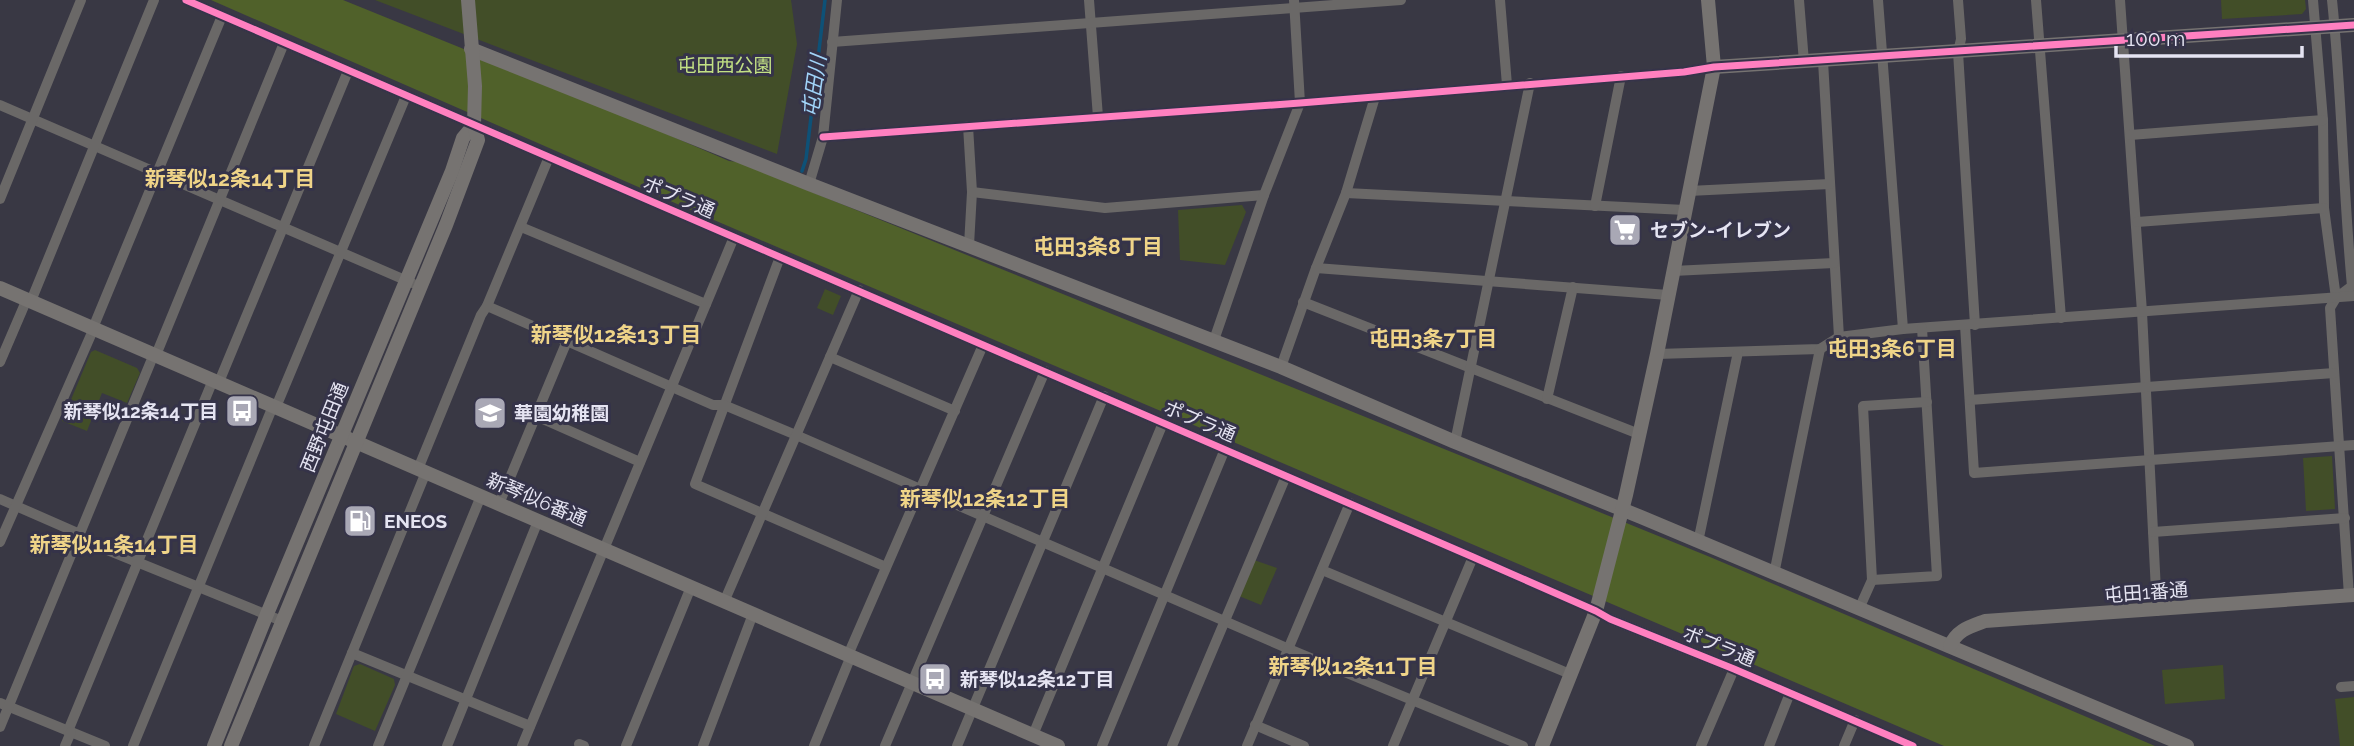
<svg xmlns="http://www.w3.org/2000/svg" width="2354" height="746" font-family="Raleway,'Noto Sans JP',sans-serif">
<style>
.green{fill:#424e28}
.forest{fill:#50612a}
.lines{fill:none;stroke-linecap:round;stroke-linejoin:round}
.stream{stroke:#0e5177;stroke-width:3.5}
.street{stroke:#6a6867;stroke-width:10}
.secondary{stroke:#767371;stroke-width:14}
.cycleway-casing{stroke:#353349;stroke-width:11}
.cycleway{stroke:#ff80c0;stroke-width:7}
.labels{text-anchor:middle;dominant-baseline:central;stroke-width:6;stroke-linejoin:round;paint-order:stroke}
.park-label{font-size:19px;fill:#c3e184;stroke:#353349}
.street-label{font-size:19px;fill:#e5e4f2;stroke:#353349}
.poi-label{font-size:19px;font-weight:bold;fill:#e5e4f2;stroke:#353349;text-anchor:start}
.water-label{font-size:21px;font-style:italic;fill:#a1d4f9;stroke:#353349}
.neighbourhood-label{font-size:21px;font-weight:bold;fill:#efd488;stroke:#353349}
</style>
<rect width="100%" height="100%" fill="#393844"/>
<g class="green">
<polygon points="375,0 791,0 797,44 777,154"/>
<polygon points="2221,0 2305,0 2306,9 2302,14 2222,19"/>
<polygon points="1242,205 1246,212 1225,265 1180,260 1178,210"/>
<polygon points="825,289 841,296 833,315 817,308"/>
<polygon points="95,350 137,368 140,373 127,403 102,393 87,431 62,421 91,352"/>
<polygon points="2332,456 2335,509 2306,511 2303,458"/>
<polygon points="1254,560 1277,568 1261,605 1239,596"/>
<polygon points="360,664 394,679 395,685 375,731 336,714 354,666"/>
<polygon points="2223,665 2225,699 2165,704 2162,670"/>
<polygon points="2354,697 2354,746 2340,746 2335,699"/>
</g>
<polygon class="forest" points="211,0 343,0 572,93 729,161 738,162 1710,557 2155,746 1944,746 707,217"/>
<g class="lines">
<polyline class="stream" points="802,171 806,159 825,0"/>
<g class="street">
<polyline points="186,0 1473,557 1596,611 1610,619 1734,669 1913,746"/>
<polyline points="1089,0 1098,117"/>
<polyline points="1500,0 1507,85"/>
<polyline points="1799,0 1804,62"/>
<polyline points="1878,0 1903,329"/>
<polyline points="1958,0 1961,39 1958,52 1975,325"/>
<polyline points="2036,0 2061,318"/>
<polyline points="2120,0 2142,312 2157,611"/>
<path d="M2313 0 2323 120 2324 208 2336 298 2352 286C2343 191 2342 95 2332 0"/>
<polyline points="832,42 1401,0"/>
<polyline points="1823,61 1839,337"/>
<polyline points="0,105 412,283"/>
<polyline points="968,126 972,192 969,245"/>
<polyline points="2130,135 2323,120"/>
<polyline points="823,137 1300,103 1684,72 1714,67"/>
<polyline points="809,184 823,137 837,0"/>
<polyline points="1689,191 1830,184"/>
<polyline points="972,192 1105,208 1264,195"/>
<polyline points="1346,193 1685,210"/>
<polyline points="0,199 81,0"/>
<polyline points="1595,206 1621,76"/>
<polyline points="2137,222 2324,208"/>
<polyline points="521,227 706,304"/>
<polyline points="780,257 695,484 886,567"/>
<polyline points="1316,268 1668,295"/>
<polyline points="1673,271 1834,263"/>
<polyline points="2336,298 2330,308 2349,596"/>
<polyline points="31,301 154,0"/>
<polyline points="1303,302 1639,434"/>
<polyline points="487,306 713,405 724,405 796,435 1289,649 1523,746"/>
<polyline points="1965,325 1974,473 2354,445"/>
<polyline points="93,328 222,16"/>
<polyline points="1214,340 1264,195 1300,103 1294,0"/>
<polyline points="1657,354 1820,349 1839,337 1903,329 2354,296"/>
<polyline points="156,355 284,43"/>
<polyline points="830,357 955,411"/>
<polyline points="0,362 27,299"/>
<polyline points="1281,367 1316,268 1346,193 1375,97"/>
<polyline points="219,382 348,71"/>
<polyline points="1547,399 1573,287"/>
<polyline points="1970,400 2334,373"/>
<polyline points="276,407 406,96"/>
<polyline points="536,416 640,462"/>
<polyline points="1455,442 1530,83"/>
<polyline points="418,469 481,315 487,306 549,157"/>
<polyline points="0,499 80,534"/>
<polyline points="499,504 567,341"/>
<polyline points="2153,532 2345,518"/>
<polyline points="78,538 282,621"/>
<polyline points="0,542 94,328"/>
<polyline points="1698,542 1738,352"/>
<polyline points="1322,570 1570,674"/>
<polyline points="1774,574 1820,349"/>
<polyline points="1872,580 1937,576 1922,328"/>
<polyline points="724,602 859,290"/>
<polyline points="1859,609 1872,580 1863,406 1927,402"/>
<polyline points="352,653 530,726"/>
<polyline points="848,655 983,345"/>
<polyline points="2341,687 2354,686"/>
<polyline points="0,703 105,746"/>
<polyline points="1255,725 1304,746"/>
<polyline points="0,727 154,354"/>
<polyline points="68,731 213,380"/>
<polyline points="1033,735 1163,423"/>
<polyline points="579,744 584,746"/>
<polyline points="65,746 71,732"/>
<polyline points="133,746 273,406"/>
<polyline points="314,746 426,472"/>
<polyline points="378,746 481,496"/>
<polyline points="447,746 538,521"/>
<polyline points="522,746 734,237"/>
<polyline points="626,746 691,587"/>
<polyline points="703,746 753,614"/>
<polyline points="814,746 851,656"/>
<polyline points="885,746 1045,371"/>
<polyline points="957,746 1104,396"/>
<polyline points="1102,746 1225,449"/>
<polyline points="1172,746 1286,476"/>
<polyline points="1247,746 1350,503"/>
<polyline points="1393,746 1473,557"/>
<polyline points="1701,746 1734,669"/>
<polyline points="1769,746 1790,693"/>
<polyline points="1844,746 1855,720"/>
</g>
<g class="secondary">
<polyline points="471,49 809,184 1281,367 1455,442 1641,517 2187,746"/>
<polyline points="1714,67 2354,25"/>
<polyline points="0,288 1058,746"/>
<path d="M1950 646C1957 630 1969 627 1985 621L2354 595"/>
<polyline points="214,746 267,614 452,171 463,138 474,125"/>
<polyline points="231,746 446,225 478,140 474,125 475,86 468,0"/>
<polyline points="1542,746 1596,611 1626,495 1657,354 1714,67 1708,0"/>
</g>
<defs>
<g id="cycleway">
<polyline points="186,0 1473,557 1596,611 1610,619 1734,669 1913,746"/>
<polyline points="823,137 1300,103 1684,72 1714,67 2354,25"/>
</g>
</defs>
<use href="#cycleway" class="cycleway-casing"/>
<use href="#cycleway" class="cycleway"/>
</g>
<defs>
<symbol id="supermarket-square" viewBox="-11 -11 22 22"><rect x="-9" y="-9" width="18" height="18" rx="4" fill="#a9a8b5" stroke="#353349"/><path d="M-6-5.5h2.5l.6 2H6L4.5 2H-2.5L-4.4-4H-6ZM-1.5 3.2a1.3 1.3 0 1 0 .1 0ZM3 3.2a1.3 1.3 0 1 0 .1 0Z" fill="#fff"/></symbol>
<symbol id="bus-square" viewBox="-11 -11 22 22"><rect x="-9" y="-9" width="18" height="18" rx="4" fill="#a9a8b5" stroke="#353349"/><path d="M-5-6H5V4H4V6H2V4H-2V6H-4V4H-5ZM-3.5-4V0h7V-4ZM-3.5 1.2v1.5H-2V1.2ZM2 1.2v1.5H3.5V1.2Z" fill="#fff"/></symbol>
<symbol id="school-square" viewBox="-11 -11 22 22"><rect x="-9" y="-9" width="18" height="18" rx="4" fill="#a9a8b5" stroke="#353349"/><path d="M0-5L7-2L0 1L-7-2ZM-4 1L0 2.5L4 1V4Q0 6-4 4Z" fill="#fff"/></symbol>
<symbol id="fuel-square" viewBox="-11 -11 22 22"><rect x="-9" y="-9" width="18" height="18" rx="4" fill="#a9a8b5" stroke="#353349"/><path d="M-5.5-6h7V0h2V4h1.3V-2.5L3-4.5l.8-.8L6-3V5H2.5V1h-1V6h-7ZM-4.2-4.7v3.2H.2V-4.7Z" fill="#fff"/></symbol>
</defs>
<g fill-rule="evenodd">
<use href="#supermarket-square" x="1606" y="211" width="38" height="38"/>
<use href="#bus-square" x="223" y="392" width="38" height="38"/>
<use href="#school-square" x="471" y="394" width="38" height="38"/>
<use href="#fuel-square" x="341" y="502" width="38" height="38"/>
<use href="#bus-square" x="916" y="660" width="38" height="38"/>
</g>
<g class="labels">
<g class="park-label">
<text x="725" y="65">屯田西公園</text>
</g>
<g class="street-label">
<text transform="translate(679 197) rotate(23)">ポプラ通</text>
<text transform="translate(1200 421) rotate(23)">ポプラ通</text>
<text transform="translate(324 427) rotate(-68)">西野屯田通</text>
<text transform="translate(537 499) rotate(23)">新琴似6番通</text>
<text transform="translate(2146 592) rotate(-4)">屯田1番通</text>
<text transform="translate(1719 646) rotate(22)">ポプラ通</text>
</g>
<g class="poi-label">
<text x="1650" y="230">セブン-イレブン</text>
<text x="218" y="411" text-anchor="end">新琴似12条14丁目</text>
<text x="514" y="413">華園幼稚園</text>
<text x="384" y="521">ENEOS</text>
<text x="960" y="679">新琴似12条12丁目</text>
</g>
<g class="water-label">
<text transform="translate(814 86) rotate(-82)">屯田川</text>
</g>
<g class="neighbourhood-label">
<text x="230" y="178">新琴似12条14丁目</text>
<text x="1098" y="246">屯田3条8丁目</text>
<text x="616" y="334">新琴似12条13丁目</text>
<text x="1433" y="338">屯田3条7丁目</text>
<text x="1892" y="348">屯田3条6丁目</text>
<text x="985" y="498">新琴似12条12丁目</text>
<text x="114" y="544">新琴似11条14丁目</text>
<text x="1353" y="666">新琴似12条11丁目</text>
</g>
</g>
<path d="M2116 46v10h186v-10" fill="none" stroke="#e5e4f2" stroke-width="3.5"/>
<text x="2126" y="46" font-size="21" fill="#e5e4f2" stroke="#353349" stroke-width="5" paint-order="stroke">100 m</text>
</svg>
